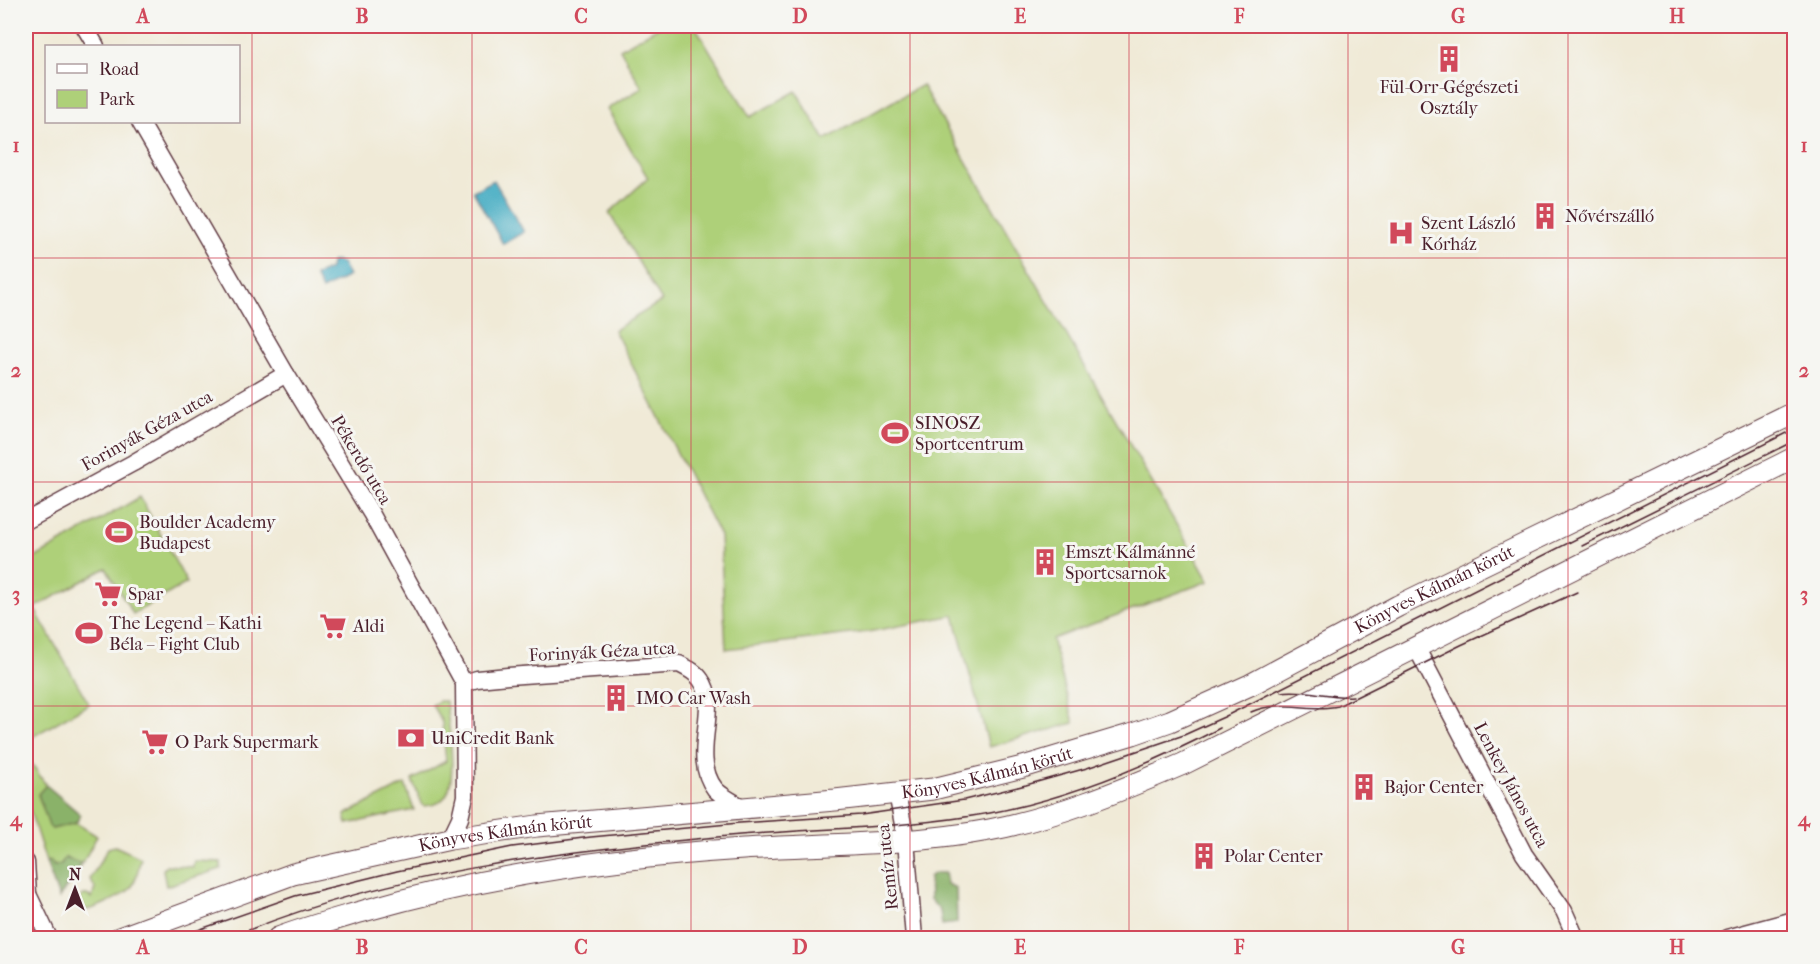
<svg xmlns="http://www.w3.org/2000/svg" width="1820" height="964" font-family="'IM FELL French Canon',serif">
<style>
.green{fill:#aed079;stroke:#7c7852;stroke-width:1.5}
.forest{fill:#8ab269;stroke:#6a684a;stroke-width:1.5}
.water{fill:#42abc2;stroke:#466576;stroke-width:1.5}
.lines{fill:none;stroke-linecap:round;stroke-linejoin:round}
.minor-casing{stroke:#633d45;stroke-width:19}
.major-casing{stroke:#633d45;stroke-width:23}
.minor{stroke:#fff;stroke-width:16}
.major{stroke:#fff;stroke-width:21}
.tram{stroke:#4a1f2b;stroke-width:1.5}
.grid{fill:none;stroke:#d1495b;stroke-width:1.5;stroke-opacity:0.55}
.labels{text-anchor:middle;dominant-baseline:central;stroke-width:6;stroke-linejoin:round;paint-order:stroke}
.poi-label{font-size:18px;fill:#4a1f2b;stroke:#f6f6f2;text-anchor:start}
.street-label{font-size:18px;fill:#4a1f2b;stroke:#f6f6f2}
.neatline{fill:none;stroke:#d1495b;stroke-width:2}
.grid-label{font-size:20px;text-anchor:middle;font-weight:bold;fill:#d1495b}
</style>
<rect width="100%" height="100%" fill="#f6f6f2"/>
<filter id="ink" filterUnits="userSpaceOnUse"><feTurbulence type="fractalNoise" baseFrequency=".0167" numOctaves="2"/><feDisplacementMap in="SourceGraphic" scale="12" xChannelSelector="R" yChannelSelector="G"/><feConvolveMatrix kernelMatrix="1 2 1 2 8 2 1 2 1" color-interpolation-filters="sRGB"/></filter>
<filter id="wash" filterUnits="userSpaceOnUse"><feTurbulence type="fractalNoise" baseFrequency=".008" numOctaves="4" result="noise"/><feDisplacementMap in="SourceGraphic" scale="24" xChannelSelector="R" yChannelSelector="G"/><feGaussianBlur stdDeviation="1.35" result="paint"/><feColorMatrix in="noise" values="0 0 0 0 0 0 0 0 0 0 0 0 0 0 0 0 0 1.4 0 .05"/><feComposite in="paint" operator="in"/></filter>
<g filter="url(#wash)">
<rect width="100%" height="100%" fill="#f0ead7"/>
<g class="green">
<polygon points="660,26 695,26 750,117 796,91 825,140 922,85 1209,581 1052,639 1074,723 989,747 954,615 868,632 726,649 720,536 614,330 662,301 609,213 648,178 607,109 642,88 620,49"/>
<polygon points="140,497 187,583 133,614 106,568 34,608 89,704 32,737 26,726 26,563"/>
<path d="M439 701H446C448 723 459 782 444 798 438 805 431 805 423 806L412 780 446 761 442 722 432 705Z"/>
<polygon points="26,755 46,785 38,795 52,829 76,823 97,836 82,864 66,858 61,864 54,866 51,861 46,862 30,811 26,811"/>
<polygon points="405,784 414,810 347,824 345,815"/>
<path d="M115 846 141 858C138 868 137 882 129 890 122 896 94 910 85 910 80 910 80 908 78 905V901L83 895H87L92 898 95 888 90 879 108 848Z"/>
<polygon points="194,861 221,862 221,869 166,886 163,870 166,865 193,867"/>
</g>
<g class="forest">
<polygon points="46,785 81,815 76,823 52,829 49,826 38,794"/>
<polygon points="65,858 82,864 59,898 46,862 51,861 54,866 61,864"/>
<polygon points="935,873 945,873 947,884 956,888 957,923 942,925 940,911 930,899 929,877"/>
</g>
<g class="water">
<polygon points="494,180 524,232 503,244 473,191"/>
<polygon points="336,261 342,263 349,276 322,290 315,276 330,269 331,262"/>
</g>
</g>
<g filter="url(#ink)">
<g class="lines">
<defs>
<g id="minor">
<polyline points="84,26 96,46"/>
<polyline points="140,122 286,374 371,513 464,683 465,796 460,818 450,839"/>
<polyline points="26,521 133,463 286,374"/>
<polyline points="1416,647 1524,854 1564,911 1576,938"/>
<path d="M464 683 477 679 508 676 679 664C687 668 696 672 701 680 721 706 689 756 715 789 721 796 733 802 742 807"/>
<polyline points="897,793 906,840 914,938"/>
<polyline points="26,862 28,894"/>
<polyline points="26,890 49,938"/>
<polyline points="1727,938 1794,920"/>
</g>
<g id="major">
<path id="s1" d="M119 938 293 874 450 839 537 826 835 800 933 789 1023 767 1133 734 1170 721 1250 685 1398 606 1794 413"/>
<path d="M278 938C307 927 337 919 367 910 489 875 616 857 743 849 825 844 909 845 989 830 1057 817 1120 791 1183 764L1794 458"/>
</g>
</defs>
<use href="#minor" class="minor-casing"/>
<use href="#major" class="major-casing"/>
<use href="#minor" class="minor"/>
<use href="#major" class="major"/>
<g class="tram">
<polyline points="1582,546 1794,441"/>
<path d="M1281 692C1305 688 1329 698 1353 696"/>
<path d="M1251 712C1282 698 1307 713 1338 706L1461 645 1577 592"/>
<polyline points="175,938 295,896 397,871 512,847 591,837 739,823 861,815 964,800 1026,785 1087,768 1184,735 1224,717 1794,429"/>
<path d="M229 938C390 870 566 850 740 835 823 828 907 828 990 813 1071 798 1147 766 1220 728"/>
</g>
</g>
</g>
<path class="grid" d="M252 26V938M472 26V938M691 26V938M910 26V938M1129 26V938M1348 26V938M1568 26V938M26 258H1794M26 482H1794M26 706H1794"/>
<defs>
<symbol id="building-bare" viewBox="-9 -9 18 18"><path d="M-4-6H4V6H1V3H-1V6H-4ZM-2.5-4.3h1.7v1.8h-1.7ZM.8-4.3h1.7v1.8H.8ZM-2.5-1h1.7V.8h-1.7ZM.8-1h1.7V.8H.8Z" fill="#d1495b" stroke="#f6f6f2" stroke-width="2.5" paint-order="stroke"/></symbol>
<symbol id="hospital-bare" viewBox="-9 -9 18 18"><path d="M-5-5h3v3.5h4V-5h3V5h-3V1.5h-4V5h-3Z" fill="#d1495b" stroke="#f6f6f2" stroke-width="2.5" paint-order="stroke"/></symbol>
<symbol id="stadium-bare" viewBox="-9 -9 18 18"><path d="M0-5a6.5 5 0 1 0 0 10a6.5 5 0 1 0 0-10ZM-3.5-1.8h7v3.6h-7Z" fill="#d1495b" stroke="#f6f6f2" stroke-width="2.5" paint-order="stroke"/></symbol>
<symbol id="supermarket-bare" viewBox="-9 -9 18 18"><path d="M-6-5.5h2.5l.6 2H6L4.5 2H-2.5L-4.4-4H-6ZM-1.5 3.2a1.3 1.3 0 1 0 .1 0ZM3 3.2a1.3 1.3 0 1 0 .1 0Z" fill="#d1495b" stroke="#f6f6f2" stroke-width="2.5" paint-order="stroke"/></symbol>
<symbol id="bank-bare" viewBox="-9 -9 18 18"><path d="M-6-4H6V4H-6ZM0-2.3a2.3 2.3 0 1 0 0 4.6a2.3 2.3 0 1 0 0-4.6Z" fill="#d1495b" stroke="#f6f6f2" stroke-width="2.5" paint-order="stroke"/></symbol>
</defs>
<g fill-rule="evenodd">
<use href="#building-bare" x="1430" y="40" width="38" height="38"/>
<use href="#building-bare" x="1526" y="197" width="38" height="38"/>
<use href="#hospital-bare" x="1382" y="214" width="38" height="38"/>
<use href="#stadium-bare" x="876" y="414" width="38" height="38"/>
<use href="#stadium-bare" x="100" y="513" width="38" height="38"/>
<use href="#building-bare" x="1026" y="543" width="38" height="38"/>
<use href="#supermarket-bare" x="89" y="575" width="38" height="38"/>
<use href="#supermarket-bare" x="314" y="607" width="38" height="38"/>
<use href="#stadium-bare" x="70" y="614" width="38" height="38"/>
<use href="#building-bare" x="597" y="679" width="38" height="38"/>
<use href="#bank-bare" x="392" y="719" width="38" height="38"/>
<use href="#supermarket-bare" x="136" y="723" width="38" height="38"/>
<use href="#building-bare" x="1345" y="768" width="38" height="38"/>
<use href="#building-bare" x="1185" y="837" width="38" height="38"/>
</g>
<g class="labels">
<g class="poi-label">
<text x="1449" y="87" text-anchor="middle">Fül-Orr-Gégészeti<tspan x="1449" dy="21">Osztály</tspan></text>
<text x="1565" y="216">Nővérszálló</text>
<text x="1421" y="223">Szent László<tspan x="1421" dy="21">Kórház</tspan></text>
<text x="915" y="423">SINOSZ<tspan x="915" dy="21">Sportcentrum</tspan></text>
<text x="139" y="522">Boulder Academy<tspan x="139" dy="21">Budapest</tspan></text>
<text x="1065" y="552">Emszt Kálmánné<tspan x="1065" dy="21">Sportcsarnok</tspan></text>
<text x="128" y="594">Spar</text>
<text x="109" y="623">The Legend – Kathi<tspan x="109" dy="21">Béla – Fight Club</tspan></text>
<text x="353" y="626">Aldi</text>
<text x="636" y="698">IMO Car Wash</text>
<text x="431" y="738">UniCredit Bank</text>
<text x="175" y="742">O Park Supermark</text>
<text x="1384" y="787">Bajor Center</text>
<text x="1224" y="856">Polar Center</text>
</g>
<g class="street-label">
<text transform="translate(147 431) rotate(-29)">Forinyák Géza utca</text>
<text transform="translate(361 460) rotate(59)">Pékerdő utca</text>
<text stroke="none"><textPath href="#s1" startOffset="1374">Könyves Kálmán körút</textPath></text>
<text transform="translate(602 652) rotate(-3)">Forinyák Géza utca</text>
<text stroke="none"><textPath href="#s1" startOffset="888">Könyves Kálmán körút</textPath></text>
<text transform="translate(1511 785) rotate(62)">Lenkey János utca</text>
<text stroke="none"><textPath href="#s1" startOffset="402">Könyves Kálmán körút</textPath></text>
<text transform="translate(888 867) rotate(-96)">Remíz utca</text>
</g>
</g>
<rect width="1820" height="964" fill="none" stroke="#f6f6f2" stroke-width="66"/>
<rect x="45" y="45" width="195" height="78" fill="#f6f6f2" stroke="#b1a0a2" stroke-width="1.5"/>
<rect x="57" y="64" width="30" height="9" fill="#ffffff" stroke="#b1a0a2" stroke-width="1.5"/>
<text x="99" y="75" font-size="18" fill="#4a1f2b">Road</text>
<rect x="57" y="90" width="30" height="18" fill="#aed079" stroke="#b1a0a2" stroke-width="1.5"/>
<text x="99" y="105" font-size="18" fill="#4a1f2b">Park</text>
<g transform="translate(75 889)" stroke="#f6f6f2" stroke-width="4.5" paint-order="stroke">
<path d="M0-4.5L10 22L0 15L-10 22Z" fill="#4a1f2b"/>
<text y="-9" font-size="16" font-weight="bold" text-anchor="middle" fill="#4a1f2b">N</text>
</g>
<rect x="33" y="33" width="1754" height="898" class="neatline"/>
<g class="grid-label">
<text x="143" y="23">A</text>
<text x="362" y="23">B</text>
<text x="581" y="23">C</text>
<text x="800" y="23">D</text>
<text x="1020" y="23">E</text>
<text x="1239" y="23">F</text>
<text x="1458" y="23">G</text>
<text x="1677" y="23">H</text>
<text x="16" y="152">1</text>
<text x="1804" y="152">1</text>
<text x="16" y="377">2</text>
<text x="1804" y="377">2</text>
<text x="16" y="601">3</text>
<text x="1804" y="601">3</text>
<text x="16" y="826">4</text>
<text x="1804" y="826">4</text>
<text x="143" y="954">A</text>
<text x="362" y="954">B</text>
<text x="581" y="954">C</text>
<text x="800" y="954">D</text>
<text x="1020" y="954">E</text>
<text x="1239" y="954">F</text>
<text x="1458" y="954">G</text>
<text x="1677" y="954">H</text>
</g>
</svg>
